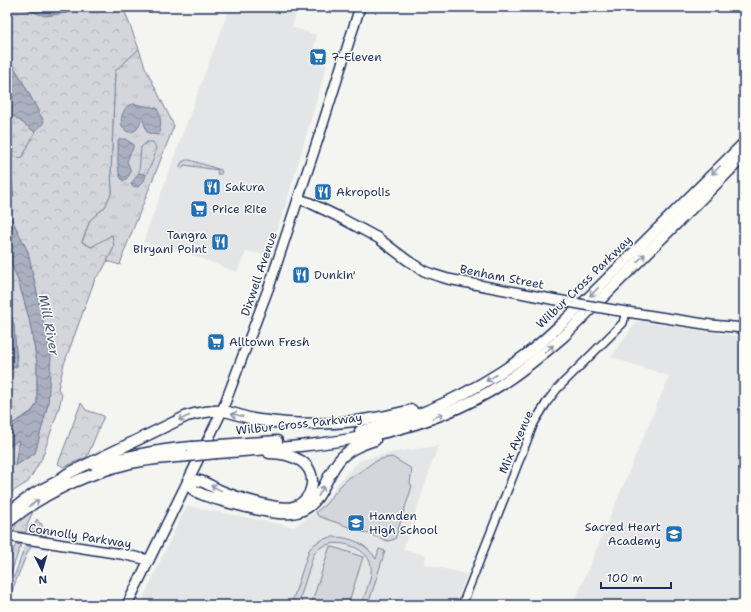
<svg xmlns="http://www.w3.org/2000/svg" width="751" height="612" font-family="'Shantell Sans',sans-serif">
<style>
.built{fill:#e4e5e6}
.grass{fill:url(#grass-tufts);stroke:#78829c}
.forest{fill:url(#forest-crowns);stroke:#78829c}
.wetland{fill:url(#wetland-marsh);stroke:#78829c}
.garden{fill:#d4d6db;stroke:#78829c}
.water{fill:url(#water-waves);stroke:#717c98}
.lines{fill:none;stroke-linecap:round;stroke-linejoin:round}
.minor-casing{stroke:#1b2f5e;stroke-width:10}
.major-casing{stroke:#1b2f5e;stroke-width:12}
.highway-casing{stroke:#1b2f5e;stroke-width:13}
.minor{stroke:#fdfcf7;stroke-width:7}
.major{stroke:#fdfcf7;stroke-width:9}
.highway{stroke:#fdfcf7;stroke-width:10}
.major-bridge-casing{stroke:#1b2f5e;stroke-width:12;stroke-linecap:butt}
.highway-bridge-casing{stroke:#1b2f5e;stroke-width:13;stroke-linecap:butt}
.major-bridge{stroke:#fdfcf7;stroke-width:9}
.highway-bridge{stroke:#fdfcf7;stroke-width:10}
.oneway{stroke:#8c96aa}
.labels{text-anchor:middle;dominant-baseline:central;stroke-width:3;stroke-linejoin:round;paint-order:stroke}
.poi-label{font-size:12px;fill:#1b2f5e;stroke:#fdfcf7;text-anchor:start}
.street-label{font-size:12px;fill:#1b2f5e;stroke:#fdfcf7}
.water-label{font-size:13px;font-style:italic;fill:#46567b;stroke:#fdfcf7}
</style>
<defs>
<pattern id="grass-tufts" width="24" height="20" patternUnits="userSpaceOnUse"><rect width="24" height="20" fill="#d4d6db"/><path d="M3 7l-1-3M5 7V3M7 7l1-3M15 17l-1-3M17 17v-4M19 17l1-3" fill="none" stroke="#b5b8be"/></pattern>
<pattern id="forest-crowns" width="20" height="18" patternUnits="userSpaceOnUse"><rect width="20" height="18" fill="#d4d6db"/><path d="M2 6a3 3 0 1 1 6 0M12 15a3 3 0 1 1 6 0" fill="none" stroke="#b5b8be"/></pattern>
<pattern id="wetland-marsh" width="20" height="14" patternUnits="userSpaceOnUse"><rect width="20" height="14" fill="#d4d6db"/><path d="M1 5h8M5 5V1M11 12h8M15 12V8" fill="none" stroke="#b5b8be"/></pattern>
<pattern id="water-waves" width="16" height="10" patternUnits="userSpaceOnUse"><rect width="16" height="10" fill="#aab0bf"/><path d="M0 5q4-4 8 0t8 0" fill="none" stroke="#8a909e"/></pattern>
</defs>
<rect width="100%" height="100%" fill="#f4f4f1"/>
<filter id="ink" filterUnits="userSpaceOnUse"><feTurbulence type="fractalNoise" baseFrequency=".025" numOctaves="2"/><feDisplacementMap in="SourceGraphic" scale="8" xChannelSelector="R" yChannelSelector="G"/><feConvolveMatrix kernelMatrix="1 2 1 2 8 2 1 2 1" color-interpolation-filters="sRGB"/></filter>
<g filter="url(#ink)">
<g class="built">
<polygon points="230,7 298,7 292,27 317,35 309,63 327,65 284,210 268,254 246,252 237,272 165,245 164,249 143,242 208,65"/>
<polygon points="637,321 744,337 744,605 573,605 669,376 611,357"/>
<polygon points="438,446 403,550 426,555 424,564 467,574 455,605 140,605 180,519 188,506 294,527 313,514 324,502 345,475 360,460 395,452"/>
</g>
<g class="grass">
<polygon points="139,49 145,67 174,126 124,252 120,265 107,261 114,247 91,247 82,242 90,220 105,207 112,191 111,173 115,71"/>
<polygon points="186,160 190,160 221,170 222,172 221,174 217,174 218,170 184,165 183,168 181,168 180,166 182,162"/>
</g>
<g class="forest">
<polygon points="7,7 25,7 26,9 67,13 75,7 123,7 139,49 115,71 111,173 112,191 105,207 90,220 82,242 91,247 112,235 114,247 102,271 95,279 64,364 58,389 62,394 59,408 42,458 28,482 7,495 7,447 19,439 15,466 35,453 48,404 39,302 28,252 7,210 7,189 13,196 8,155 22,157 35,132 44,122 19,75 7,57"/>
<polygon points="7,252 19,283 29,318 37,362 37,403 32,411 7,427 7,371 17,366 14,326 7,299"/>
<polygon points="81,403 86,410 104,416 87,457 64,467 58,464"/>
<path d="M34 509 28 523 26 532H20L14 531C14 521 26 515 34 509Z"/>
<polygon points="37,519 39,523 42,524 42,528 47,534 47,536 30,533"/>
<polygon points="16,544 21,545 7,584 7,565"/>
<polygon points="25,546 30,546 31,548 28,551 7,603 7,597"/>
</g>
<g class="wetland">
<polygon points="7,113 15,117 35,132 22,158 8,156 14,197 7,189"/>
<polygon points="147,142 153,142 156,148 154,158 146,175 139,173 141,147"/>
</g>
<g class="garden">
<polygon points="392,457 412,469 410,483 412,486 395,539 388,541 318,516 316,512 326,504 341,485 350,477 360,472 372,463 381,459"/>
<path d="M334 537C351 537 367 544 376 559L379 549 385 551 368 605H361C365 595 373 575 371 565 366 543 324 534 313 556L298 605H291L309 550C316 541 324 538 334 537Z"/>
<polygon points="330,546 363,557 348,605 311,605"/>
</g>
<g class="water">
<polygon points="25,7 75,7 67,13 45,16 25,9"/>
<polygon points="7,57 19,75 44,122 35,132 15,117 7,113"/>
<path d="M134 104 157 108C161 116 162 128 158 135L151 134 147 132 143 120H141C140 123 139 126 137 129 135 131 132 132 129 132 117 129 121 111 128 106 130 104 131 105 134 104Z"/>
<path d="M119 139H125L133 144V148L127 161C131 170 133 175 123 181 115 172 119 152 118 140Z"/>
<polygon points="139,173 146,175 144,181 138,187 132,186 131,184"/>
<polygon points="7,210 28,252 51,357 48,404 35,453 15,466 19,440 7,447 7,427 32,412 37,403 37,362 29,318 19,283 7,252"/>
<polygon points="7,299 14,326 17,366 7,371"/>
</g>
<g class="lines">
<defs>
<polyline id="minor" points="462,605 534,423 547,402 557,389 623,323 626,312"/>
<g id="major">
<polyline points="298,199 308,202 337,216 378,238 407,260 424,271 432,274 448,279 551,299"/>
<polyline points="614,310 711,325 744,328"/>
<polyline points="7,536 121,554 149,560"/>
<polyline points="127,605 222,411 270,284 321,130 360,7"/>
</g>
<g id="highway">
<path d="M360 431C417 421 477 390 523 357 541 344 557 328 574 312L744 143"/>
<polyline points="220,445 277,441"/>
<path d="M217 453C267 449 318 446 367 436 410 428 452 413 489 392 516 376 541 356 564 336L744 156"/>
<path d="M269 453C280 453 291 455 301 461 319 473 314 501 293 507 278 511 235 497 219 490 208 485 201 478 188 481 189 483 190 485 191 487 196 495 221 500 230 503 247 507 274 515 291 513 323 510 323 476 342 457 351 448 363 444 375 440"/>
<path d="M96 466C128 455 158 450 192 447"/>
<path d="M60 479 67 474 187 416C197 413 214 410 224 411 234 413 244 417 253 419 264 421 276 422 287 423 330 426 370 421 412 410"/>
<polyline points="7,513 35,493 66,477"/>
<path d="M7 523C42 494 83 475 127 464 147 459 167 458 188 456"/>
</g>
</defs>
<use href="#minor" class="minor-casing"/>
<use href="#major" class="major-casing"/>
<use href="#highway" class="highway-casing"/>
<use href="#minor" class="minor"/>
<use href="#major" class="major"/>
<use href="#highway" class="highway"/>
<defs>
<polyline id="major-bridge" points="551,299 614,310"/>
<g id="highway-bridge">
<polyline points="192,447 220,445"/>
<polyline points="188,456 217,453"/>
</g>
</defs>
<use href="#major-bridge" class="major-bridge-casing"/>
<use href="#highway-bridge" class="highway-bridge-casing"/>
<use href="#major-bridge" class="major-bridge"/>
<use href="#highway-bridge" class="highway-bridge"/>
</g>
<defs><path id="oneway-shaft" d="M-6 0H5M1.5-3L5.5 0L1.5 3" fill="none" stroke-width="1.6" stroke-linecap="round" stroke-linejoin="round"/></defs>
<g class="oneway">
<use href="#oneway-shaft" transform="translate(716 170) rotate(135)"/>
<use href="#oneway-shaft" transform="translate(641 258) rotate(-45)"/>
<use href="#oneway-shaft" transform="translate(594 292) rotate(135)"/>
<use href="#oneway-shaft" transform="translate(549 349) rotate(-42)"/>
<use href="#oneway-shaft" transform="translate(491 378) rotate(149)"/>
<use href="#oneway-shaft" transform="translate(237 415) rotate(-166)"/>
<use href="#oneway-shaft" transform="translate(438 416) rotate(-21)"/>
<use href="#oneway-shaft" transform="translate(184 418) rotate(156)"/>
<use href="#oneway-shaft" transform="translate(216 488) rotate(-154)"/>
<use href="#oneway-shaft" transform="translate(321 491) rotate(-62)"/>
<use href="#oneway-shaft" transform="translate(34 503) rotate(-34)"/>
</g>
</g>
<defs>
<symbol id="supermarket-square" viewBox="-11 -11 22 22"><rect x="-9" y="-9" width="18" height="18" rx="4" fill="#1f6fb2" stroke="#fdfcf7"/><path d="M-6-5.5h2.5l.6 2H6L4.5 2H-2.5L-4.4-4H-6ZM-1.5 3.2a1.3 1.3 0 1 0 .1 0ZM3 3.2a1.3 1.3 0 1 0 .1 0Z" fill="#fff"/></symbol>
<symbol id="restaurant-square" viewBox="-11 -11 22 22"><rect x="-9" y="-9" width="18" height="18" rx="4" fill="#1f6fb2" stroke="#fdfcf7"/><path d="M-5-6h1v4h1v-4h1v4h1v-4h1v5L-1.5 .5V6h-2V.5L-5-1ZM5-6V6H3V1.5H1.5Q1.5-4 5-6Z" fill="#fff"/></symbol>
<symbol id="school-square" viewBox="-11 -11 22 22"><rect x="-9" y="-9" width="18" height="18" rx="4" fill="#1f6fb2" stroke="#fdfcf7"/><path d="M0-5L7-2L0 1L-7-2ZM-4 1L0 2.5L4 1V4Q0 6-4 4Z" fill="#fff"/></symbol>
</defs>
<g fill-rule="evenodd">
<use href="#supermarket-square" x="308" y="47" width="20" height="20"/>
<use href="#restaurant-square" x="202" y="177" width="20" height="20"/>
<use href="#restaurant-square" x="313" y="182" width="20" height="20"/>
<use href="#supermarket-square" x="189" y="199" width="20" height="20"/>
<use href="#restaurant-square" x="210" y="232" width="20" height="20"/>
<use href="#restaurant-square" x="291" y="265" width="20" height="20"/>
<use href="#supermarket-square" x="206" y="332" width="20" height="20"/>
<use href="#school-square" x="346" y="513" width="20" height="20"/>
<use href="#school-square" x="664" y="524" width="20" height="20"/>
</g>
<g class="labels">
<g class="poi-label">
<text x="331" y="57">7-Eleven</text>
<text x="225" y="187">Sakura</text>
<text x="336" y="192">Akropolis</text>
<text x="212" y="209">Price Rite</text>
<text x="207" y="235" text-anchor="end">Tangra<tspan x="207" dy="14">Biryani Point</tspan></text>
<text x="314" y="275">Dunkin'</text>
<text x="229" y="342">Alltown Fresh</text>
<text x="369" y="516">Hamden<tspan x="369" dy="14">High School</tspan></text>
<text x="661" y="527" text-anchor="end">Sacred Heart<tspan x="661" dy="14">Academy</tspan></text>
</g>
<g class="street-label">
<text transform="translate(259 274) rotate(-71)">Dixwell Avenue</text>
<text transform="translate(502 277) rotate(11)">Benham Street</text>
<text transform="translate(584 282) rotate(-44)">Wilbur Cross Parkway</text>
<text transform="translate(299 424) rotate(-6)">Wilbur Cross Parkway</text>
<text transform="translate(516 442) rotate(-66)">Mix Avenue</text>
<text transform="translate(80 536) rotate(9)">Connolly Parkway</text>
</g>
<g class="water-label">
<text transform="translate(49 325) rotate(79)">Mill River</text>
</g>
</g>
<rect width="751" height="612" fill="none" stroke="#fdfcf7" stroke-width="24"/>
<rect x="12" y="12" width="727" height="588" fill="none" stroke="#1b2f5e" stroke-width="1.5" filter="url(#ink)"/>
<g transform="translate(42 570) rotate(175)" stroke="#fdfcf7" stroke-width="3" paint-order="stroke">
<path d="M0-3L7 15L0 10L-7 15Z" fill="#1b2f5e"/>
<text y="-6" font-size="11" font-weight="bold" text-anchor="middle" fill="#1b2f5e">N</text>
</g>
<path d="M601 582v6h70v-6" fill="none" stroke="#1b2f5e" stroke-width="2"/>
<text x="607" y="582" font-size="12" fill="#1b2f5e" stroke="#fdfcf7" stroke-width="3" paint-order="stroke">100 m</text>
</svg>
